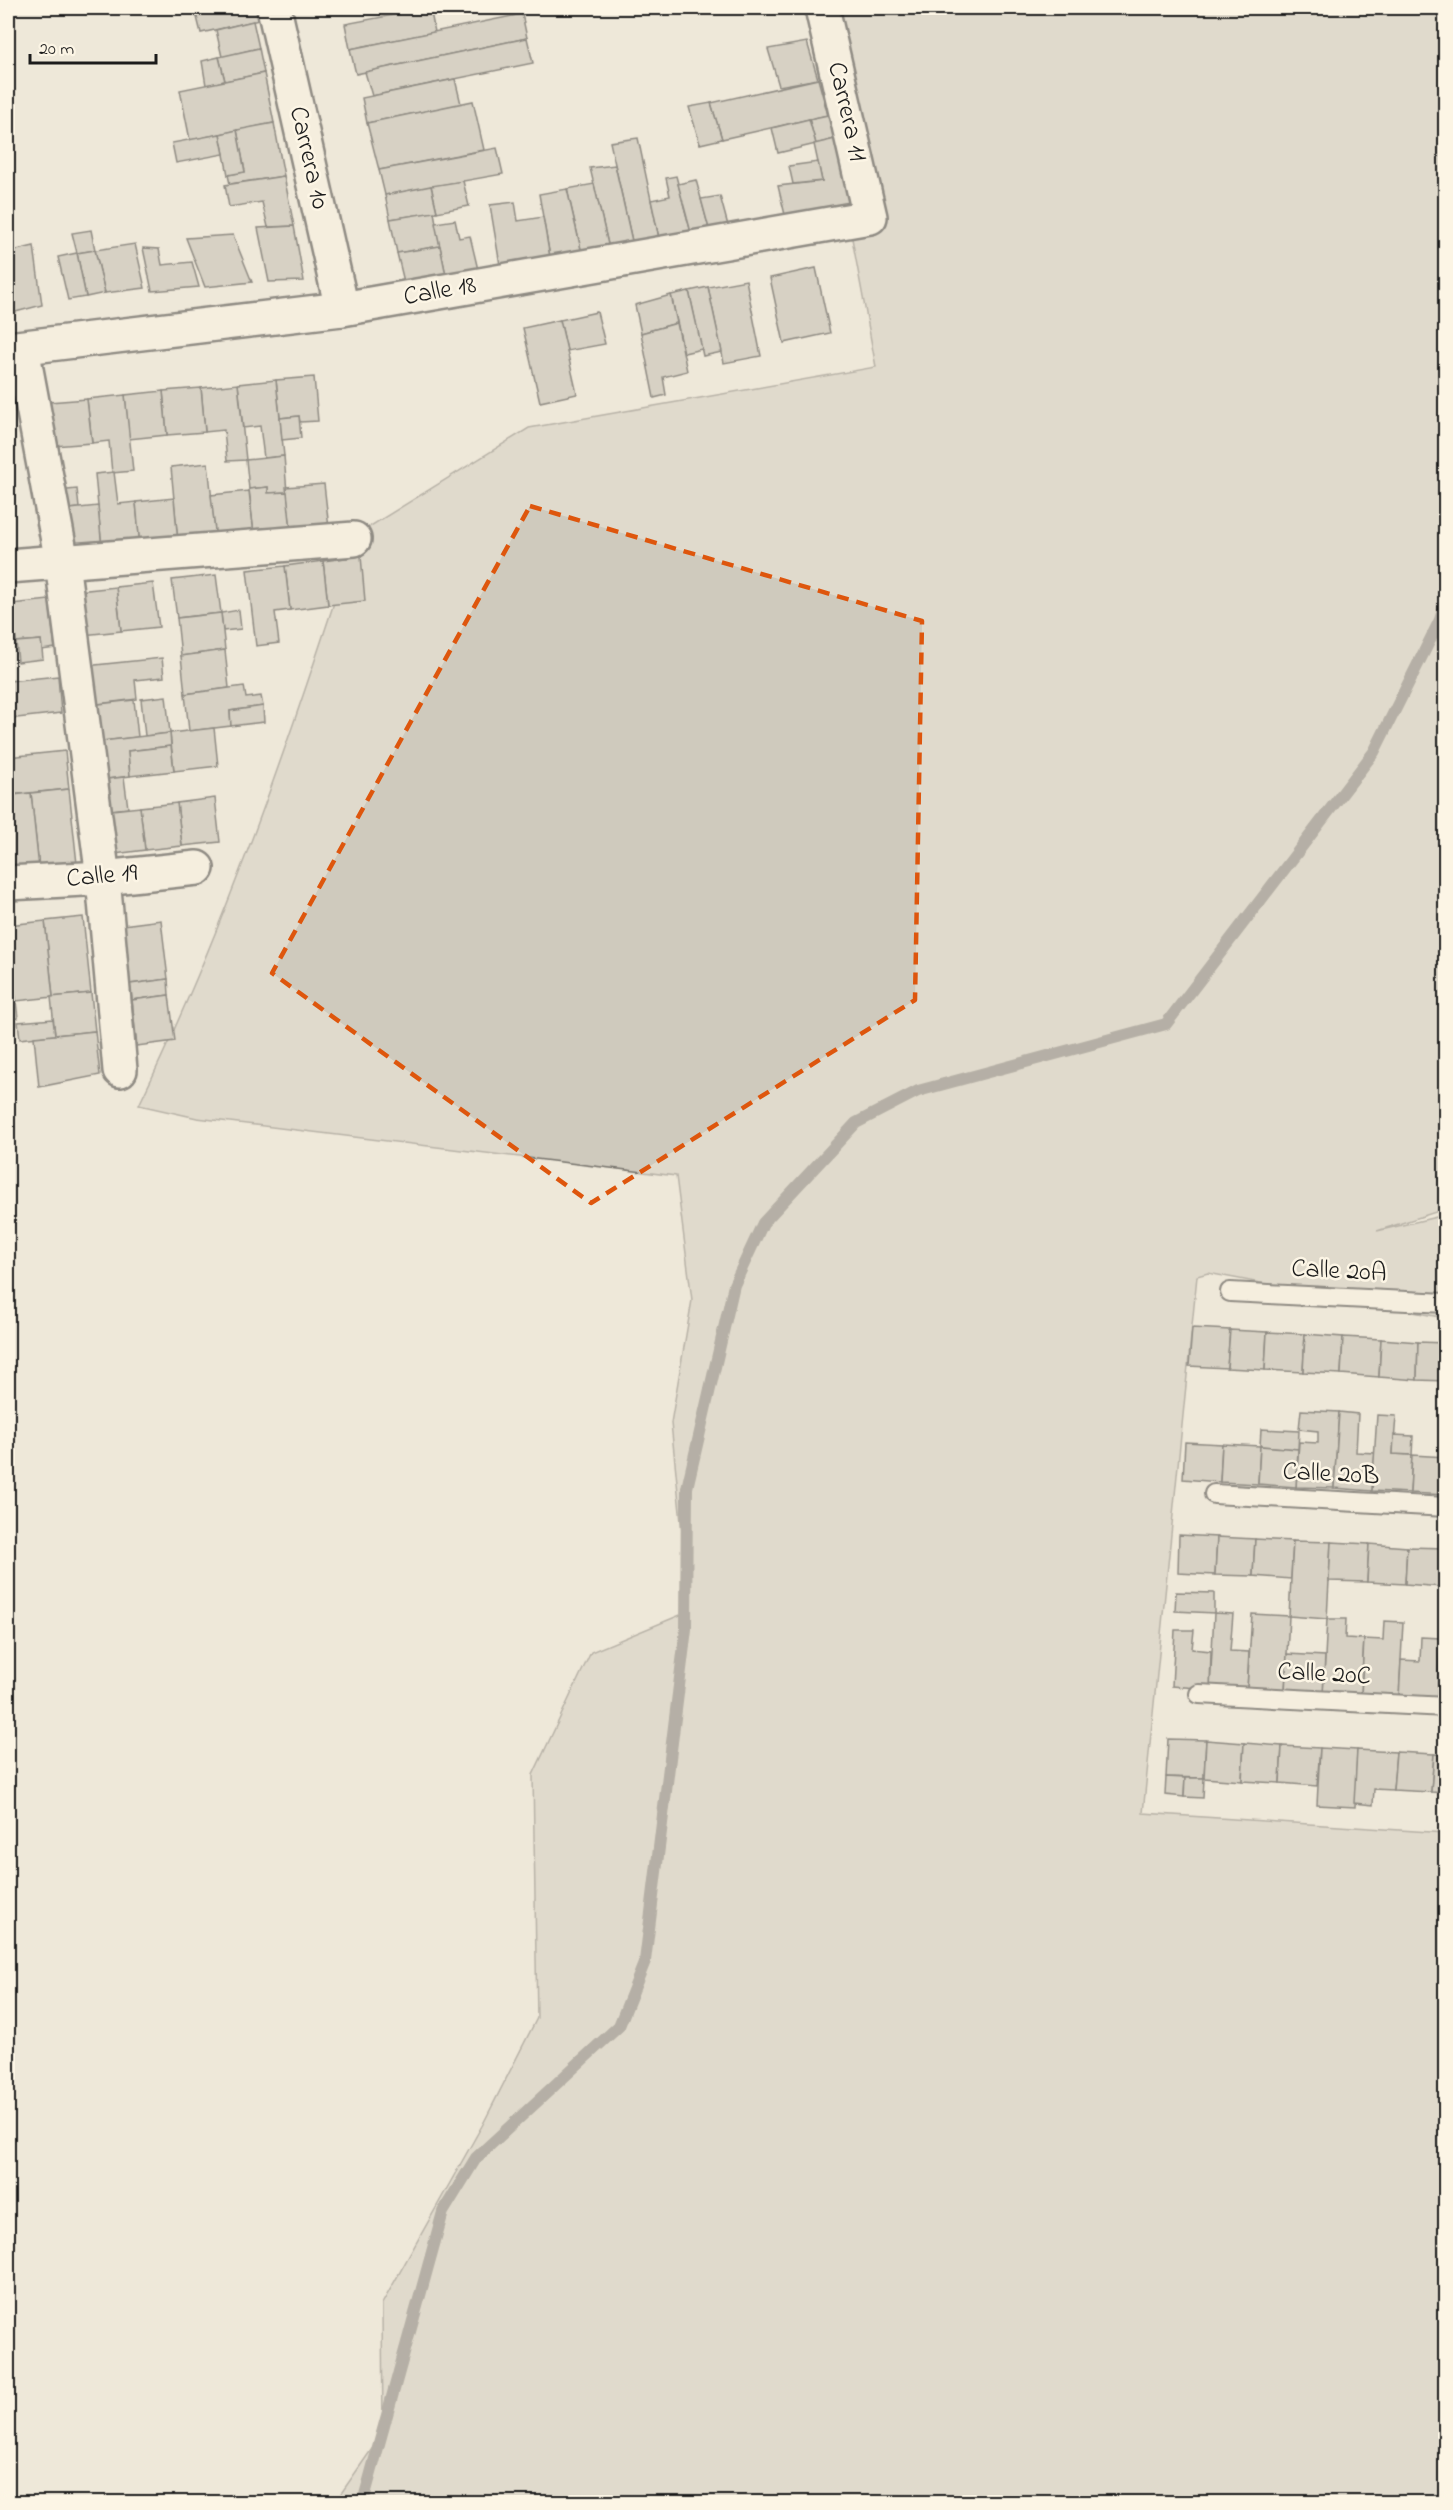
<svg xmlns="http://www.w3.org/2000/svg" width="1453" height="2510" font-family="'Indie Flower',sans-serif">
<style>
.green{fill:#cfcabd;stroke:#76736c;stroke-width:1.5}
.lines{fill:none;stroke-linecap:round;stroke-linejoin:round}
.stream{stroke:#6f6c67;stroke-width:12}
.building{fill:#bab6aa;stroke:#1c1c1c;stroke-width:1.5}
.service-casing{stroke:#1c1c1c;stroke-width:22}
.minor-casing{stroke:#1c1c1c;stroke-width:38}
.service{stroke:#fcf5e5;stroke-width:18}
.minor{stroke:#fcf5e5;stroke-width:33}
.marked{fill:none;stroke:#de560d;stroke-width:4.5;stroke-dasharray:12 8;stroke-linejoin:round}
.labels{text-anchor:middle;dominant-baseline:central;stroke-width:5;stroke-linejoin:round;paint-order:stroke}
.street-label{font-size:26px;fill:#1c1c1c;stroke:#fcf5e5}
</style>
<rect width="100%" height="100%" fill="#eee8d9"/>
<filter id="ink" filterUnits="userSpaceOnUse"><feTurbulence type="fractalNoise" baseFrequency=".0167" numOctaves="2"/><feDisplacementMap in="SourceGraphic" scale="12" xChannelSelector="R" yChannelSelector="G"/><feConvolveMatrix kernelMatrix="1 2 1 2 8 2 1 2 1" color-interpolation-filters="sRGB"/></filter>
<g filter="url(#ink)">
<path class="green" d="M809 8H1445V1209L1377 1231 1445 1215V1318L1208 1273 1197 1276 1143 1813 1445 1833V2502H335L383 2433 382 2304 483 2124 537 2018 533 1775 591 1652 690 1611 671 1423 692 1300 676 1176 197 1118 139 1105C228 922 294 728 356 535L529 428 876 367Z"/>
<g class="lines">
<polyline class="stream" points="363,2502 443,2212 476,2158 619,2026 645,1961 686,1629 687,1488 734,1285 763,1223 856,1123 918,1091 1166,1024 1374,752 1440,620 1446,600"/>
</g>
<g class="building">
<polygon points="202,8 256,8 259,20 201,33 195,9"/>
<polygon points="340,8 371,8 342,13"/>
<polygon points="430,8 435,32 350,49 345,24"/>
<polygon points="774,8 797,8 775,12"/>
<polygon points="522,14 527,38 356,74 350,49"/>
<polygon points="253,21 259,48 222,57 216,30"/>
<polygon points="527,38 533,63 372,96 365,72"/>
<polygon points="807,42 818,79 779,86 768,49"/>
<polygon points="259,48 264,73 225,81 219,57"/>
<polygon points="219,57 225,81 206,85 202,61"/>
<polygon points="264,73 274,123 190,140 180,90"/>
<polygon points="455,79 461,104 367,123 362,98"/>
<polygon points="818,79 828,115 722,139 711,103"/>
<polygon points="473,101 484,150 379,170 367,123"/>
<polygon points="711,103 722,139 700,144 689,107"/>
<polygon points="828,115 835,139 816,144 809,119"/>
<polygon points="809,119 816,144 778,153 772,128"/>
<polygon points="274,123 284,176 230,184 228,175 245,172 237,130"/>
<polygon points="237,130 245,172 228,175 220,134"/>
<polygon points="220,134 224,154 176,163 172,143"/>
<polygon points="638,138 661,247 634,250 610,142"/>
<polygon points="835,139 852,208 787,223 778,186 822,181 814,144"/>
<polygon points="497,148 503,174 385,195 379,170"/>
<polygon points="818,162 822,181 793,184 789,166"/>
<polygon points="615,165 634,250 610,253 590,168"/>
<polygon points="284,176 294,226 268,227 262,202 229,207 225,185"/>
<polygon points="676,176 693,240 661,247 651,200 670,196 666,178"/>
<polygon points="696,180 711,236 693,240 678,184"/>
<polygon points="463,181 469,206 437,212 431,186"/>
<polygon points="594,184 610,253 583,258 567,189"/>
<polygon points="431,186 437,212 390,219 385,195"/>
<polygon points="567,189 583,258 551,263 539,194"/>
<polygon points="720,196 730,233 711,236 701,199"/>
<polygon points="515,202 518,221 543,217 551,263 501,271 490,205"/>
<polygon points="434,212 440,246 397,253 390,219"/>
<polygon points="455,220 459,238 470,236 479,274 447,280 435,223"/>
<polygon points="294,226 304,281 269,282 258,228"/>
<polygon points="91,230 95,250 77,253 72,233"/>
<polygon points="233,235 252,282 205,287 186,238"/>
<polygon points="135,244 145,288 105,293 95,250"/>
<polygon points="34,246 42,305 8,314 8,252"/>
<polygon points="440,246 447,280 405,286 397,253"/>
<polygon points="143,248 159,249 162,265 192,262 199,287 152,291"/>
<polygon points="95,250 105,293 86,297 77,253"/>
<polygon points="77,253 86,297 68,300 58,257"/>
<polygon points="816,268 830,333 784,343 770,278"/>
<polygon points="746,280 761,356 724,363 708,287"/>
<polygon points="708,287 722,352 703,356 689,291"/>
<polygon points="689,291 702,349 684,353 671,295"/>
<polygon points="671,295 677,323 641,333 635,305"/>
<polygon points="597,312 605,344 567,351 560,320"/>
<polygon points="560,320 577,394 540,402 523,328"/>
<polygon points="677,323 687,371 663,377 666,395 654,398 641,333"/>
<polygon points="314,377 318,421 300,422 299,416 280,418 276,380"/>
<polygon points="276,380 284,456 264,458 260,426 243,428 238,384"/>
<polygon points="238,384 246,460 227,461 224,430 205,432 201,388"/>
<polygon points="201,388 205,432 167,435 163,391"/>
<polygon points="163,391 167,435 129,439 125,395"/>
<polygon points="125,395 133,471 112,473 109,441 92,443 87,399"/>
<polygon points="87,399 92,443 54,446 49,402"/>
<polygon points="299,416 301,438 282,440 280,418"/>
<polygon points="284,456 287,492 268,493 268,487 249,489 246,460"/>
<polygon points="208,463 216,539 178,543 171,467"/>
<polygon points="114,472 118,504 136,502 140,546 102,549 95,474"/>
<polygon points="324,484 329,528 291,531 286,487"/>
<polygon points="268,487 268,493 287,492 291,531 254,535 249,489"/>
<polygon points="77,489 79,508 60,510 58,491"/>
<polygon points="249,491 254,535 216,539 211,495"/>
<polygon points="174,498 178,543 140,546 136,502"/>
<polygon points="98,506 102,549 65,554 60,510"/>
<polygon points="361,556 365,601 328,605 323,561"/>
<polygon points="323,561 328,605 290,610 285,566"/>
<polygon points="285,566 290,610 275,612 279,643 256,646 247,570"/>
<polygon points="216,575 221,613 177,618 172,580"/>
<polygon points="153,583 159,627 121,631 116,587"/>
<polygon points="116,587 121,631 83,635 78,591"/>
<polygon points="49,600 55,648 42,650 41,640 16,642 12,604"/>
<polygon points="8,604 12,604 16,642 8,643"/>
<polygon points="239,610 241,629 223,631 221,613"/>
<polygon points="221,613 225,650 181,656 177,618"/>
<polygon points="41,640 43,659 18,662 16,642"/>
<polygon points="225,650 229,688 185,694 181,656"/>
<polygon points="162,658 164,677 135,680 137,699 90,705 86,666"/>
<polygon points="58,676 61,713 8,719 8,681"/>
<polygon points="244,686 246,698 261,696 263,706 230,711 231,726 189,731 185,694"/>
<polygon points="166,696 170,733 145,736 141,699"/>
<polygon points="134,700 138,737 94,742 90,705"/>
<polygon points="263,706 264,722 231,726 230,711"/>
<polygon points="214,728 218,766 174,771 170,733"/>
<polygon points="170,733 171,746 128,751 130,776 99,780 94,742"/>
<polygon points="171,746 174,771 130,776 128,751"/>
<polygon points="65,751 69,789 8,795 8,757"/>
<polygon points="124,777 128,808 102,811 99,780"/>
<polygon points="69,789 77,864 39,868 31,793"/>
<polygon points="31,793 39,868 8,872 8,811 14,810 13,795"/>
<polygon points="215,798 220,842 182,846 177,803"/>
<polygon points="177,803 182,846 145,850 140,807"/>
<polygon points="140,807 145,850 107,855 102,811"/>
<polygon points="83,917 91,993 53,997 45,921"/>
<polygon points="161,920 168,979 130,984 123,925"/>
<polygon points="45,921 53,997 16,1001 8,925"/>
<polygon points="8,927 13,976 8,976"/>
<polygon points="8,976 13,976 16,1001 8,1002"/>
<polygon points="168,979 169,995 132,1000 130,984"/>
<polygon points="91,993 95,1031 55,1035 51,997"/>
<polygon points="169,995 175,1041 137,1046 132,1000"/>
<polygon points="16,1001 18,1018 8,1019 8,1002"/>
<polygon points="53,1019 55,1035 20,1039 18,1022"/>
<polygon points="95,1031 100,1075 39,1087 34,1037"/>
<polygon points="1192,1328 1230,1330 1227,1368 1189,1366"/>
<polygon points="1230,1330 1267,1332 1265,1370 1227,1368"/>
<polygon points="1267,1332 1305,1334 1303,1372 1265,1370"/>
<polygon points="1305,1334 1343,1337 1341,1374 1303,1372"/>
<polygon points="1343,1337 1381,1339 1379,1377 1341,1374"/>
<polygon points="1381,1339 1418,1342 1417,1380 1379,1377"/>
<polygon points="1418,1342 1446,1343 1446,1381 1417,1380"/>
<polygon points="1301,1410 1339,1412 1334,1488 1296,1487 1299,1442 1318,1443 1318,1431 1299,1429"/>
<polygon points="1339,1412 1358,1414 1356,1452 1375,1453 1372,1491 1334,1488"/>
<polygon points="1377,1415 1396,1416 1393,1454 1412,1455 1410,1493 1372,1491"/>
<polygon points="1261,1429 1299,1431 1298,1449 1260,1446"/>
<polygon points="1394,1435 1413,1436 1412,1455 1393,1454"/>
<polygon points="1185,1442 1222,1444 1220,1482 1183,1479"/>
<polygon points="1222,1444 1260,1446 1258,1484 1220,1482"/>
<polygon points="1260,1446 1298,1449 1296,1487 1258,1484"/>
<polygon points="1412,1455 1446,1457 1446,1495 1410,1493"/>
<polygon points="1179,1535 1217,1537 1215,1575 1178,1573"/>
<polygon points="1217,1537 1255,1539 1253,1576 1215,1575"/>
<polygon points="1255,1539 1293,1541 1291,1579 1253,1576"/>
<polygon points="1293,1541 1331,1542 1327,1619 1289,1616"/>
<polygon points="1331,1542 1369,1544 1367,1582 1329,1581"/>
<polygon points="1369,1544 1407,1547 1405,1584 1367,1582"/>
<polygon points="1407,1547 1445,1548 1442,1587 1405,1584"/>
<polygon points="1445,1548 1446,1548 1446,1587 1442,1587"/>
<polygon points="1442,1587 1446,1587 1446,1604 1442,1603"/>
<polygon points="1176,1592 1214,1593 1214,1613 1175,1611"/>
<polygon points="1214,1613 1233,1614 1230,1651 1249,1652 1247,1690 1210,1689"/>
<polygon points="1252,1614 1289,1616 1285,1692 1247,1690"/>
<polygon points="1327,1619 1346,1619 1345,1638 1364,1639 1361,1696 1323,1694"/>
<polygon points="1384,1621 1403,1622 1399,1698 1361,1696 1364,1639 1383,1640"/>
<polygon points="1441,1624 1446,1625 1446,1701 1437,1700"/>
<polygon points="1175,1630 1194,1630 1192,1649 1211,1651 1210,1689 1172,1686"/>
<polygon points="1421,1637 1440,1638 1437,1700 1399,1698 1401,1660 1420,1661"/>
<polygon points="1287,1654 1325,1656 1323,1694 1285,1692"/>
<polygon points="1168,1739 1206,1740 1204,1778 1166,1777"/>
<polygon points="1206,1740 1244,1743 1242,1781 1204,1778"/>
<polygon points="1244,1743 1282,1746 1280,1783 1242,1781"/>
<polygon points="1282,1746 1320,1748 1317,1786 1280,1783"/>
<polygon points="1320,1748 1357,1750 1355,1807 1317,1805"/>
<polygon points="1357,1750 1396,1752 1393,1790 1374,1789 1373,1805 1354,1803"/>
<polygon points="1396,1752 1434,1754 1431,1792 1393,1790"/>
<polygon points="1434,1754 1446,1755 1446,1793 1431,1792"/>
<polygon points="1166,1777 1185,1778 1184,1797 1165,1795"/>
<polygon points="1185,1778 1204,1778 1203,1798 1184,1797"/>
</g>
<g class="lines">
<defs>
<g id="service">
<polyline points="1230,1292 1446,1303"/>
<polyline points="1214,1494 1446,1507"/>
<polyline points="1199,1694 1446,1707"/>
</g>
<g id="minor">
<polyline points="274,8 342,309"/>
<polyline points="22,348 62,562 103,878 120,1070"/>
<polyline points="8,349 342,309 870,217 822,8"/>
<polyline points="8,566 354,539"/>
<polyline points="8,883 103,878 197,868"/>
</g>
</defs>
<use href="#service" class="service-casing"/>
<use href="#minor" class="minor-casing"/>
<use href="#service" class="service"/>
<use href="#minor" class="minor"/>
</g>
</g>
<path d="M0 0H1453V2510H0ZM530 506 922 621 915 1000 591 1203 272 973Z" fill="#eee8d9" fill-opacity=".55" fill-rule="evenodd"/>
<path class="marked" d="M530 506 922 621 915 1000 591 1203 272 973Z"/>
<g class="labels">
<g class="street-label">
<text transform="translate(846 112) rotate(77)">Carrera 11</text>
<text transform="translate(308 158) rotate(77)">Carrera 10</text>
<text transform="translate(440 292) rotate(-10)">Calle 18</text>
<text transform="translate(102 877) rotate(-5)">Calle 19</text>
<text transform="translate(1339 1272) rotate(3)">Calle 20A</text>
<text transform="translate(1331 1475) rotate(3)">Calle 20B</text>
<text transform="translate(1324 1675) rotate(3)">Calle 20C</text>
</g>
</g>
<rect width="1453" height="2510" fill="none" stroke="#fcf5e5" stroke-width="30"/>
<rect x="15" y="15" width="1423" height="2480" fill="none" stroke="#1c1c1c" stroke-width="2" filter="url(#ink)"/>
<path d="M30 54v9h126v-9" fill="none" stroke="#1c1c1c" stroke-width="3"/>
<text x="39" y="54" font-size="18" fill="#1c1c1c" stroke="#fcf5e5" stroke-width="4.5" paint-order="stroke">20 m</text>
</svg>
